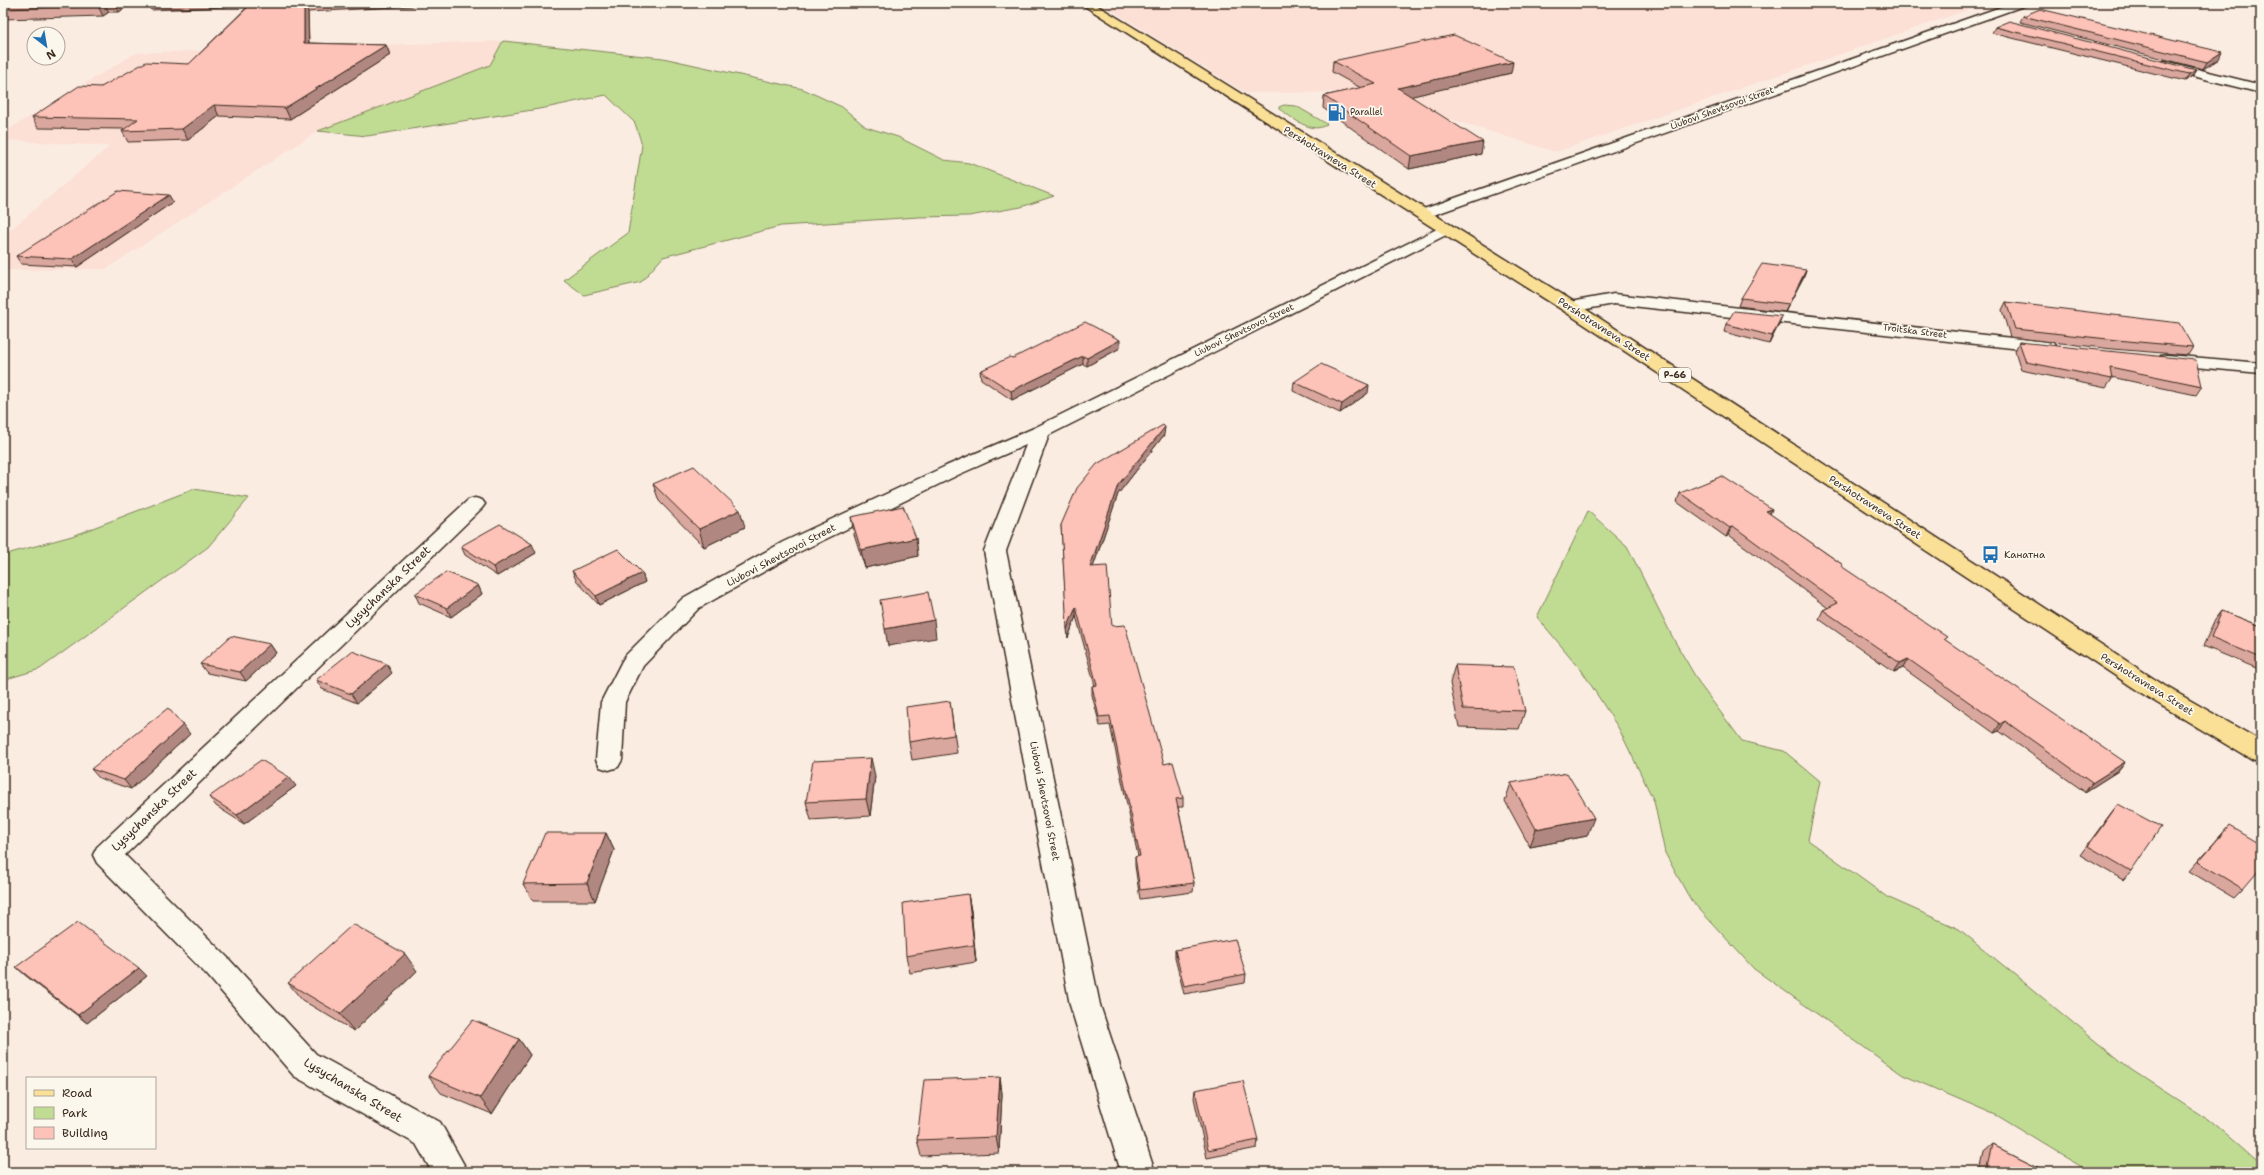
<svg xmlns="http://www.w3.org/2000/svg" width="2264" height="1175" font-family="'Shantell Sans',sans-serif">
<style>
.built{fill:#fcdfd5}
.green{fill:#c0dc93;stroke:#7e8358}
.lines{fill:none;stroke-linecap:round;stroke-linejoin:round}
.minor-casing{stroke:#3b2a1e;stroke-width:3}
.major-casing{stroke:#3b2a1e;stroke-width:3}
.minor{fill:#fbf7ec;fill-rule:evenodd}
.major{fill:#fadf96;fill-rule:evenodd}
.wall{fill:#daa79e;stroke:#3b2a1e}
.shaded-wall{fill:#b18881;stroke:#3b2a1e}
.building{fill:#fdc2b8;stroke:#3b2a1e}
.labels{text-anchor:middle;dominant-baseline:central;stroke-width:3.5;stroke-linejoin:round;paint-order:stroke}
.far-street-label{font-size:9px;fill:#3b2a1e;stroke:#fbf7ec}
.far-poi-label{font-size:9px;fill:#3b2a1e;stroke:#fbf7ec;text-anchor:start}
.shield{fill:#fbf7ec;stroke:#75685c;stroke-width:1}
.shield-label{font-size:9px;font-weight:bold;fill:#3b2a1e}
.street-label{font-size:10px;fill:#3b2a1e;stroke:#fbf7ec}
.poi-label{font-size:10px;fill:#3b2a1e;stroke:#fbf7ec;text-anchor:start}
.near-street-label{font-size:12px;fill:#3b2a1e;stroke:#fbf7ec}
</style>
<rect width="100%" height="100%" fill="#fbece2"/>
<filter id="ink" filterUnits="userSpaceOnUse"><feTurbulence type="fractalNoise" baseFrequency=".025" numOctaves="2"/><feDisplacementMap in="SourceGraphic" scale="8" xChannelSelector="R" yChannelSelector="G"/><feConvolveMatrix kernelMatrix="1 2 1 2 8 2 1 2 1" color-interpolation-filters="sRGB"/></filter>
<g filter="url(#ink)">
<g class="built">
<polygon points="1100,3 1988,3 1556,152 1363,92 1246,93"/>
<polygon points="503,41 491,65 318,131 106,269 3,270 3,236 110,146 3,140 3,133 136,53"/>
</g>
<g class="green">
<polygon points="503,41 663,58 803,89 842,107 866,127 898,137 944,160 969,163 1054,196 1021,207 969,216 918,217 781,226 663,257 641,282 584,295 564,280 628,233 642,145 635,123 606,95 545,108 367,136 318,131 490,65"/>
<path d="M1284 105 1296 106 1327 124C1312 136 1292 117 1279 109V107Z"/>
<polygon points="194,489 249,498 208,547 40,669 3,680 3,555 72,536"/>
<polygon points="1588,511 1627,546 1674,640 1701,686 1742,741 1784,751 1820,781 1808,840 1887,897 1959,929 2127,1067 2210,1121 2260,1164 2247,1172 2090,1172 1998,1116 1903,1075 1754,969 1690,899 1665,853 1654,801 1619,729 1582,671 1537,617"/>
</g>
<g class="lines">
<defs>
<g id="minor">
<polygon points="2012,3 2027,3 2026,5 1428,217 1423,218 1416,214 1418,211"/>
<polygon points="2165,61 2261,85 2261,93 2161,68 2159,65 2161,62"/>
<polygon points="1447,224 1452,226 1455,229 1452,232 1049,435 1006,551 1100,1005 1155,1172 1121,1172 1070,1005 984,551 1026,445 960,474 799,552 699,608 643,666 625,702 622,760 618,767 609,770 600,767 596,760 601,702 622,661 626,655 683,598 783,542 946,466 1034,428"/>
<polygon points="1614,294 2047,342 2053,343 2056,347 2053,351 2047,352 1614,304 1570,312 1564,311 1562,307 1564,303 1570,302"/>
<polygon points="2167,355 2261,363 2261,373 2161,364 2158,360 2161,356"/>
<polygon points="475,498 482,500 485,504 482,508 125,855 228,958 316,1054 440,1122 468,1172 432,1172 416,1144 294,1076 208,976 97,863 93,855 97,847 468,500"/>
</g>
<polygon id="major" points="1080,3 1093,3 1182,57 1576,303 2165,686 2261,741 2261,763 2252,760 2149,698 1564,311"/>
</defs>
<use href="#minor" class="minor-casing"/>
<use href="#major" class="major-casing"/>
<use href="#minor" class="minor"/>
<use href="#major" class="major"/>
</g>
<g class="wall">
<polygon points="3,3 132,3 119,12 109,12 103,16 3,19"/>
<polygon points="146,3 415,3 412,6 308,12 309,43 386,45 390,55 290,119 219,116 188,140 128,142 122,131 124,129 38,128 32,117 101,87 189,64 248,6 151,10"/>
<polygon points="2023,16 2219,59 2203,69 2020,22"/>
<polygon points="1995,27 2196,70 2192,76 2185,81 1992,33"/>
<polygon points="1333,61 1511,73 1411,96 1481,154 1409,169 1323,108 1324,96 1361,88 1332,72"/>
<polygon points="173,202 77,267 21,264 16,256"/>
<polygon points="1806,270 1803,278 1785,312 1738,306 1741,298"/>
<polygon points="2006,302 2193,347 2188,355 2112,349 2010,337 2002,310"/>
<polygon points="1726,324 1779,324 1769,344 1724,332"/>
<polygon points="2019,342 2202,386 2196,395 2111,377 2112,379 2106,388 2021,370 2015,351"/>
<polygon points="1120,348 1087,366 1083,364 1012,400 981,379 980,371 1013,358"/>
<polygon points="1294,382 1368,393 1340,413 1293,391"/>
<polygon points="1164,435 1118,494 1093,567 1112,626 1164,764 1183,798 1183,807 1178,807 1194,883 1193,892 1140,899 1135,866 1135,857 1138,856 1110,725 1100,726 1092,695 1092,686 1095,686 1076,616 1068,638 1061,525"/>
<polygon points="653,484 745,527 704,547 659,501"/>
<polygon points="1680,493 1772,509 1770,514 1843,565 1842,567 1945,640 2118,771 2085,792 1999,731 1994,733 1903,668 1894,672 1819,619 1823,610 1828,608 1729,535 1726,537 1677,502"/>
<polygon points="851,517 916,538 918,556 865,568 854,534"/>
<polygon points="461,546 536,553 497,576 465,555"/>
<polygon points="572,571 642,573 645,582 599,605 576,580"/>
<polygon points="478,585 482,594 451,617 419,603 415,594"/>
<polygon points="2222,611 2261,626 2261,670 2203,646 2215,620"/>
<polygon points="270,644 276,653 246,681 207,673 200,664"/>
<polygon points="1455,665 1525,711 1519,729 1459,727 1450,683"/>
<polygon points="392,673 357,703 322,689 316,680"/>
<polygon points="950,701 957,753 912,760 909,742"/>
<polygon points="190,734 131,789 99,778 91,769"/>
<polygon points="875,776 870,816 811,820 806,802"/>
<polygon points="1511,783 1587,836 1530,847 1505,801"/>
<polygon points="296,786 244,824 216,806 209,797"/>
<polygon points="2118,804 2131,871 2123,880 2080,855 2111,813"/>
<polygon points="2229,826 2243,889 2234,898 2189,871"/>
<polygon points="606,833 614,850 595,901 533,901 523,884"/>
<polygon points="968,894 971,911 976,962 910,973 906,956"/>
<polygon points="1175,950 1246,974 1245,983 1184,994 1175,958"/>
<polygon points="16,967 139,968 147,976 87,1023 26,976"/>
<polygon points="417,971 354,1031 302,1000 288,983"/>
<polygon points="519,1039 530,1055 492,1114 441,1093 428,1076"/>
<polygon points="1000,1077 1002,1094 999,1153 921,1156 917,1140"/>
<polygon points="1195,1090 1258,1140 1257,1148 1207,1158 1194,1098"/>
<polygon points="1993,1145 2047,1172 1980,1172 1984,1153"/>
</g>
<g class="shaded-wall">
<polygon points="102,3 104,3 109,12 103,16 98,6"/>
<polygon points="114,3 132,3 119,12"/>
<polygon points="304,3 308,12 309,54 304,43"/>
<polygon points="411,3 415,3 412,6"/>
<polygon points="386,45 390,55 290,119 285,108"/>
<polygon points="2222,52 2219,59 2203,69 2207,62"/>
<polygon points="1513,62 1511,73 1396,100 1398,88"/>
<polygon points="2196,70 2192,76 2185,81 2189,74"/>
<polygon points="214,105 219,116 188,140 182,129"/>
<polygon points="1483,142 1481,154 1409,169 1411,156"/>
<polygon points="169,195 173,202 77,267 72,259"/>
<polygon points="1806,270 1803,278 1785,312"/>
<polygon points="1782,316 1779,324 1769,344 1772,336"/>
<polygon points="1120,340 1120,348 1087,366 1087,358"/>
<polygon points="1083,356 1083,364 1012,400 1011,391"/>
<polygon points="1369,385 1368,393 1340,413 1342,404"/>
<polygon points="1165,427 1164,435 1118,494 1090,576 1090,567 1118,485"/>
<polygon points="1772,509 1768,517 1766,511"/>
<polygon points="740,510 745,527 704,547 699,529"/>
<polygon points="1733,526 1729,535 1726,537 1730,528"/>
<polygon points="916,538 918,556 865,568 861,550"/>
<polygon points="532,544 536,553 497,576 493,567"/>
<polygon points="642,573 645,582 599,605 596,596"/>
<polygon points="478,585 482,594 451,617 447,608"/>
<polygon points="1076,607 1076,616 1068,638 1067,629"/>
<polygon points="934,620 936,638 888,646 885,629"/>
<polygon points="270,644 276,653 246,681 240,672"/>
<polygon points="1908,659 1903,668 1894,672 1900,663"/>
<polygon points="387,664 392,673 357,703 351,694"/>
<polygon points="2005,721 1999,731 1994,733 2000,724"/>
<polygon points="183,725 190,734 131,789 124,780"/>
<polygon points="871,758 875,776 870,816 866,799"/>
<polygon points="2125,762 2118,771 2085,792 2092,783"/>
<polygon points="289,777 296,786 244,824 237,815"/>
<polygon points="1594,818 1587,836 1530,847 1536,829"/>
<polygon points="606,833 614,850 595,901 587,883"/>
<polygon points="968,894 971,911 976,962"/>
<polygon points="405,954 417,971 354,1031 340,1014"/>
<polygon points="139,968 147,976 87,1023 78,1015"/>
<polygon points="519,1039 530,1055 492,1114 480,1098"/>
<polygon points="1000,1077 1002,1094 999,1153 996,1137"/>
</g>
<g class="building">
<polygon points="3,3 102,3 98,6 3,9"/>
<polygon points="252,3 304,3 304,43 386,45 285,108 214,105 182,129 122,131 138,119 32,117 79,86 101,87 146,62 189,64"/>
<polygon points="2040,9 2222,52 2207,62 2023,16"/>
<polygon points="2009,21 2196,70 2189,74 1995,27"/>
<polygon points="1454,35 1513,62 1398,88 1483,142 1411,156 1324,96 1376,84 1333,61"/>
<polygon points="118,191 169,195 72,259 16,256"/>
<polygon points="1762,264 1806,270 1789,304 1741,298"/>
<polygon points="2006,302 2179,323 2193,347 2117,340 2015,329"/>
<polygon points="1734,311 1782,316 1772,336 1726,324"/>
<polygon points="1085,322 1120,340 1087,358 1083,356 1011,391 980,371 1010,357 1013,358"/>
<polygon points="2019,342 2196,360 2202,386 2110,367 2112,379 2026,362"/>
<polygon points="1321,364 1369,385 1342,404 1294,382"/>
<polygon points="1163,425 1165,427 1118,485 1090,567 1107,566 1112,626 1125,625 1164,764 1173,762 1183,798 1176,799 1194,883 1140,890 1135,857 1140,856 1110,716 1099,717 1092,686 1097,685 1076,607 1067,629 1061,525 1077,488 1097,464"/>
<polygon points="694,466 740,510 699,529 653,484"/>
<polygon points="1722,476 1772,509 1766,511 1843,565 1841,566 1947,637 1944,639 2125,762 2092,783 2005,721 2000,724 1908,659 1900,663 1823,610 1838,603 1733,526 1730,528 1680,493"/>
<polygon points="903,506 916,538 861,550 851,517"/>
<polygon points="500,524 532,544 493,567 461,546"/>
<polygon points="618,549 642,573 596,596 572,571"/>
<polygon points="446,572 478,585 447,608 415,594"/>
<polygon points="928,592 934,620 885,629 880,600"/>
<polygon points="2222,611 2261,626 2261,658 2211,637"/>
<polygon points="231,636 270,644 240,672 200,664"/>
<polygon points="352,651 387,664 351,694 316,680"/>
<polygon points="1455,665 1514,667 1525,711 1463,709"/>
<polygon points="950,701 954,735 909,742 906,707"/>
<polygon points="168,708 183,725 124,780 91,769"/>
<polygon points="871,758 866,799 806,802 813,761"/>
<polygon points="261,760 289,777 237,815 209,797"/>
<polygon points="1567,773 1594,818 1536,829 1511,783"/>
<polygon points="2118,804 2161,827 2131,871 2088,846"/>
<polygon points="2229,826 2261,845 2261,868 2243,889 2198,862"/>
<polygon points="545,833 606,833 587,883 523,884"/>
<polygon points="968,894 974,945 906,956 903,903"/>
<polygon points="78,922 139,968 78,1015 16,967"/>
<polygon points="353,924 405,954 340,1014 288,983"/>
<polygon points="1235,939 1246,974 1184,986 1175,950"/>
<polygon points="473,1020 519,1039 480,1098 428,1076"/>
<polygon points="1000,1077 996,1137 917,1140 924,1080"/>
<polygon points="1243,1081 1258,1140 1208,1150 1195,1090"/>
<polygon points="1993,1145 2047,1172 1987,1172"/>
</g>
</g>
<defs>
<symbol id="fuel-bare" viewBox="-9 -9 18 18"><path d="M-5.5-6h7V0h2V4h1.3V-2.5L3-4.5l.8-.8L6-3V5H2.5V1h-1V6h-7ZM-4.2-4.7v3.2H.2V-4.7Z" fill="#1f6fb2" stroke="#fbf7ec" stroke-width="2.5" paint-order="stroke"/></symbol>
<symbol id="bus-bare" viewBox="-9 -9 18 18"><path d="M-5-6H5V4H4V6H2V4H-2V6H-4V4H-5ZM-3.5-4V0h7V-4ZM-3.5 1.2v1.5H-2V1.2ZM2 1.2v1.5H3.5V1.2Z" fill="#1f6fb2" stroke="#fbf7ec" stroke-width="2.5" paint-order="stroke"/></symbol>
</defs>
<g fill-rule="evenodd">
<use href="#fuel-bare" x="1324" y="100" width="25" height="25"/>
<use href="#bus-bare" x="1978" y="542" width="25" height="25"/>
</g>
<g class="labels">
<g class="far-street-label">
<text transform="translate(1722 108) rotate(-20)">Liubovi Shevtsovoi Street</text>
<text transform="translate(1244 330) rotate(-26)">Liubovi Shevtsovoi Street</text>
<text transform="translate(1915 331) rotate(7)">Troitska Street</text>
</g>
<g class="far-poi-label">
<text x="1350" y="112">Parallel</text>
</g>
<rect class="shield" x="1659" y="368" width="32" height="14" rx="3"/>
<g class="shield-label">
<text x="1675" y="375">Р-66</text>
</g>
<g class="street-label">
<text transform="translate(1330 157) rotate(32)">Pershotravneva Street</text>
<text transform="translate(1604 329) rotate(33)">Pershotravneva Street</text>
<text transform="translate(1875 507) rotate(33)">Pershotravneva Street</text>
<text transform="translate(781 555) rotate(-28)">Liubovi Shevtsovoi Street</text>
<text transform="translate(2147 684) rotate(32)">Pershotravneva Street</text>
<text transform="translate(1045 801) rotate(79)">Liubovi Shevtsovoi Street</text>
</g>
<g class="poi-label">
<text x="2004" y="554">Канатна</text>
</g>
<g class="near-street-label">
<text transform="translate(388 587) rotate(-44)">Lysychanska Street</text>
<text transform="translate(154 810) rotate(-44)">Lysychanska Street</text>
<text transform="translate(353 1090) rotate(31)">Lysychanska Street</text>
</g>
</g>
<rect width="2264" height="1175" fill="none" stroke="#fbf7ec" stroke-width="16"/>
<rect x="8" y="8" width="2248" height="1159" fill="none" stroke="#3b2a1e" stroke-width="1.5" filter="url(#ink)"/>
<rect x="26" y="1077" width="130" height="72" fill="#fbf7ec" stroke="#aea59a"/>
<rect x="34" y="1090" width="20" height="6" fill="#fadf96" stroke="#aea59a"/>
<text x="62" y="1097" font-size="12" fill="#3b2a1e">Road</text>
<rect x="34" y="1107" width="20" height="12" fill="#c0dc93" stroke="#aea59a"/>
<text x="62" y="1117" font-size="12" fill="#3b2a1e">Park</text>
<rect x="34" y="1127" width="20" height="12" fill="#fdc2b8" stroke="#aea59a"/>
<text x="62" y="1137" font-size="12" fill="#3b2a1e">Building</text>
<g transform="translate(46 46) rotate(149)"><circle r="19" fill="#fbf7ec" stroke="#aea59a"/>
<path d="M0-3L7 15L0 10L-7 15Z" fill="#1f6fb2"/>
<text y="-6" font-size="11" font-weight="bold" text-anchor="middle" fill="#3b2a1e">N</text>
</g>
</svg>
